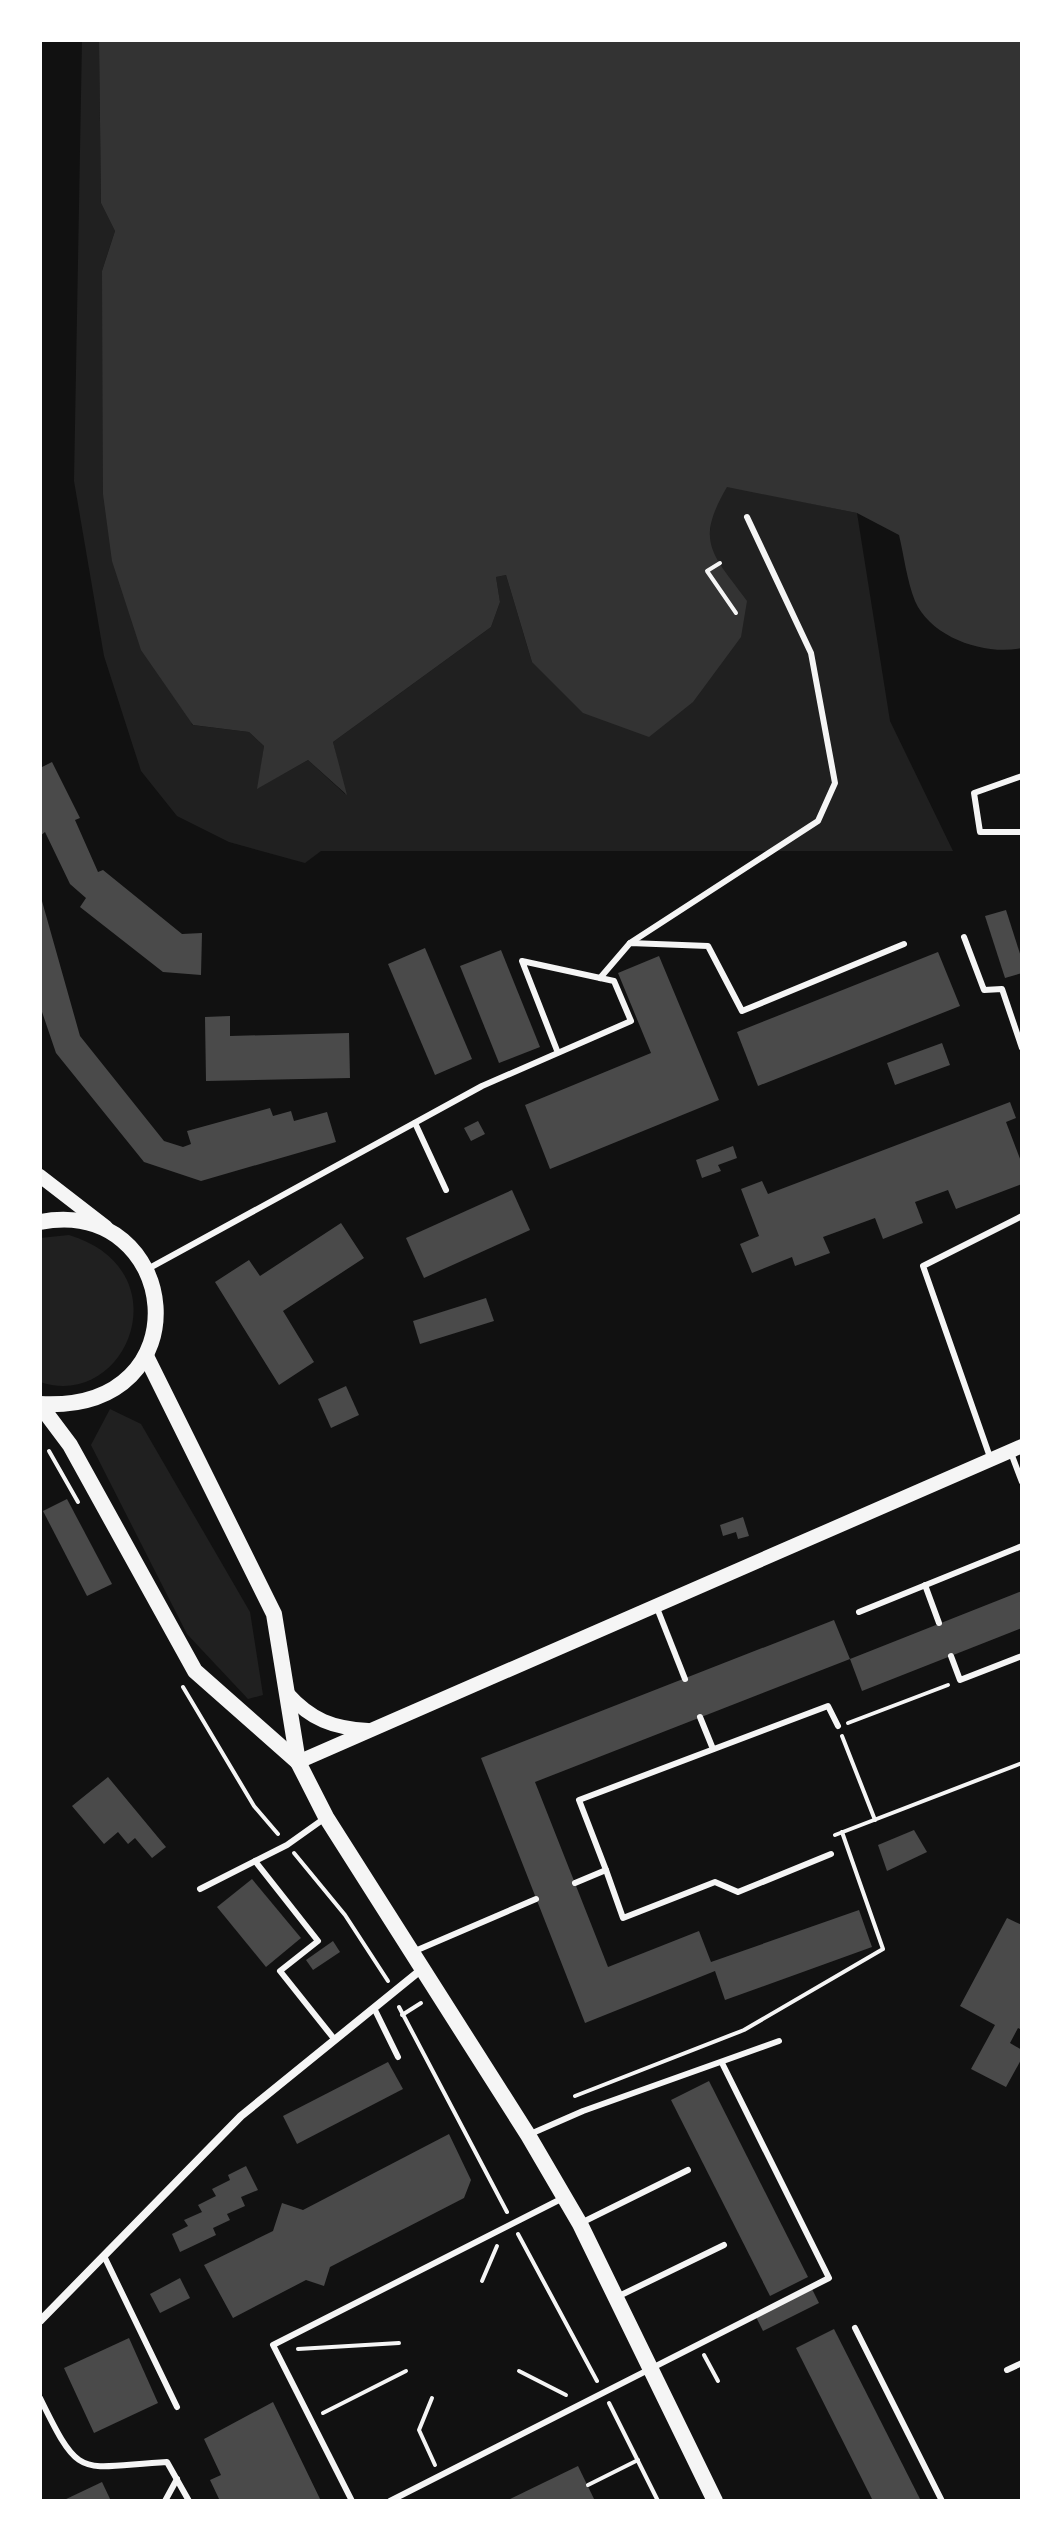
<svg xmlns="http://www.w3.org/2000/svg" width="1062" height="2541" font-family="Lato,sans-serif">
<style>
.green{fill:#202020}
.water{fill:#333}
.building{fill:#4a4a4a}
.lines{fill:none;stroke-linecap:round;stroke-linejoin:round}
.path{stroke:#f5f5f5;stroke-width:4}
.service{stroke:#f5f5f5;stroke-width:6}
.minor{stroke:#f5f5f5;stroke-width:8}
.tertiary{stroke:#f5f5f5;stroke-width:14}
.secondary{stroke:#f5f5f5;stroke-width:16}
</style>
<rect width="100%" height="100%" fill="#111"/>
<g class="green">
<polygon points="82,40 99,40 101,203 115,231 102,271 192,725 249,732 264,746 258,788 308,760 345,794 333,742 491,627 500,602 496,577 506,575 532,662 709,549 711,514 727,486 857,513 890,721 953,851 321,851 305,863 229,842 177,816 141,771 104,656 74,481"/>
<path d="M69 1235C184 1270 127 1411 40 1382V1238Z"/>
<polygon points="110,1409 141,1424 250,1612 263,1695 248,1699 187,1634 91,1445"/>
</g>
<path class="water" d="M99 40H1022V648C986 656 931 638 915 601 907 581 904 556 899 535L857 513 727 487C694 543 713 554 747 601L741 637 693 702 649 737 583 713 532 662 506 575 496 577 500 602 491 627 333 742 347 795 308 760 257 789 264 746 249 732 193 725 141 650 112 561 103 494 102 271 115 231 101 203Z"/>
<g class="building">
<polygon points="52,762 80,818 75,820 98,872 103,870 182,934 202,933 201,975 163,972 80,907 86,898 70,884 45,832 40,836 40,768"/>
<polygon points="40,894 80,1036 164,1141 183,1147 191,1144 187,1131 270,1108 273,1116 291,1111 294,1121 327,1112 336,1142 201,1181 144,1162 56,1053 40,1006"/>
<polygon points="1006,910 1022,960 1022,973 1005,978 985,916"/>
<polygon points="425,948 472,1059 435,1075 388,964"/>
<polygon points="501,950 540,1047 499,1063 460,966"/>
<polygon points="938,952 960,1006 758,1086 737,1032"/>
<polygon points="659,956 719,1100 550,1169 525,1105 651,1053 618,973"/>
<polygon points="230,1016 230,1036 349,1033 350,1078 206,1081 205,1017"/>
<polygon points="942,1043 950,1065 895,1085 887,1063"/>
<polygon points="1010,1102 1016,1118 1006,1122 1022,1164 1022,1184 956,1209 948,1190 915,1202 923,1223 883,1239 875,1218 823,1237 830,1253 795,1266 792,1257 752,1273 740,1244 759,1236 741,1189 762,1181 768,1194"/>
<polygon points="478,1121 485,1134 471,1141 464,1128"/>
<polygon points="733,1146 737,1158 718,1165 721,1171 702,1178 696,1160"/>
<polygon points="512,1190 530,1230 424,1278 406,1238"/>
<polygon points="341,1223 364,1258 283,1311 314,1362 279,1385 215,1282 249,1260 260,1276"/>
<polygon points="486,1298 494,1321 420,1344 413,1321"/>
<polygon points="346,1386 359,1415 331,1428 318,1399"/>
<polygon points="67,1499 112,1584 87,1596 43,1511"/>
<polygon points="743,1517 749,1536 738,1539 736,1532 723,1536 720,1525"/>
<polygon points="1022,1591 1022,1628 862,1691 850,1659 535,1782 608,1967 699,1931 711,1962 859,1910 872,1947 725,2000 715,1971 585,2023 481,1758 834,1620 850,1659"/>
<polygon points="108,1777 166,1847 152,1858 135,1838 128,1844 118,1832 104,1844 72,1806"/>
<polygon points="914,1830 927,1852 887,1871 878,1845"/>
<polygon points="252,1879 301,1938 266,1967 217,1907"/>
<polygon points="1007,1918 1022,1925 1022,2030 1018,2028 1010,2043 1022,2050 1022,2058 1006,2087 971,2069 995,2025 960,2006"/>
<polygon points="333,1941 340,1952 313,1970 306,1960"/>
<polygon points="388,2062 403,2089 297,2144 283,2116"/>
<polygon points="709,2081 808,2277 770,2296 671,2100"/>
<polygon points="449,2134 471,2180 464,2198 330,2267 324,2286 306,2280 233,2318 204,2265 273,2231 282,2203 303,2210"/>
<polygon points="246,2166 258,2190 241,2197 245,2206 227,2214 230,2220 213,2228 216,2235 180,2252 172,2234 188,2226 184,2220 202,2212 198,2205 216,2196 212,2189 230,2180 228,2175"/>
<polygon points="180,2278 190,2298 160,2313 150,2294"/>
<polygon points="812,2289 819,2303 763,2331 756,2317"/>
<polygon points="834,2329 921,2501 873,2501 796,2348"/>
<polygon points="129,2338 158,2403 94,2433 64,2368"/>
<polygon points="273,2402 321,2501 220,2501 210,2480 221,2475 204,2439"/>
<polygon points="578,2466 595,2501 506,2501"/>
<polygon points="102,2482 111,2501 62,2501"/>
</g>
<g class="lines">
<g class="path">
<polyline points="720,563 707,571 736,613"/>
<polyline points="49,1451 78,1502"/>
<polyline points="183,1687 254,1806 278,1834"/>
<polyline points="848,1723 948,1685"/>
<polyline points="842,1736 875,1820"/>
<polyline points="835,1835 1022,1763"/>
<polyline points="294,1853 345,1915 388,1981"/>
<polyline points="399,2007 507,2212"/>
<polyline points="402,2015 421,2003"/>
<polyline points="575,2096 744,2030 883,1949 842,1832"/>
<polyline points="518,2234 597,2381"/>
<polyline points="482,2281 497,2246"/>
<polyline points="298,2349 399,2343"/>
<polyline points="704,2355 718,2381"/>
<polyline points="519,2371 566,2395"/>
<polyline points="432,2398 419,2430 435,2465"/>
<polyline points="609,2403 658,2501"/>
<polyline points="323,2413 406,2371"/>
<polyline points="588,2485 638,2460"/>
</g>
<g class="service">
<polyline points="1022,776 974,793 980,832 1022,832"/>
<polyline points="964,937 984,990 1002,989 1022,1048"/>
<polyline points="630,943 818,821 835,783 811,653 747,517"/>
<polyline points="600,978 630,943 708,946 742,1011 904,944"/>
<polyline points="415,1123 446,1190"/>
<polyline points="146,1270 482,1086 631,1021 614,981 522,961 558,1053"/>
<polyline points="1011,1453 1022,1482"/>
<polyline points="991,1460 923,1266 1022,1216"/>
<polyline points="925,1585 939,1623"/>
<polyline points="657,1608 685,1679"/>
<polyline points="859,1612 1022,1546"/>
<polyline points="951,1656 960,1680 1022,1656"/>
<polyline points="700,1717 713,1749"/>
<polyline points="255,1861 318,1941 280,1971 335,2040"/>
<polyline points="606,1870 623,1918 715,1882 738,1892 831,1854"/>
<polyline points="575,1883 606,1870 579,1800 828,1706 838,1726"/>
<polyline points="200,1889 287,1845 325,1818"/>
<polyline points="415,1951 536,1899"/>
<polyline points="374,2008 398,2057"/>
<polyline points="528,2135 583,2111 779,2041"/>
<polyline points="583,2222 688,2170"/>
<polyline points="104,2256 177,2407"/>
<polyline points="619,2296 724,2245"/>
<polyline points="855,2328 942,2501"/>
<polyline points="1007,2370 1022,2363"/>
<path d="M40 2398C81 2482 78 2467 167 2462L189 2501"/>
<polyline points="165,2501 177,2479"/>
<polyline points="352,2501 273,2345 563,2198"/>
<polyline points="390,2501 829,2278 722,2063"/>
</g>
<polyline class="minor" points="40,2321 241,2116 422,1969"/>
<g class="tertiary">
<polyline points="40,1176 106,1227"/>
<path d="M287 1693C311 1720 333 1728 368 1730"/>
<polyline points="298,1762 1022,1446"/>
</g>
<g class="secondary">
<path d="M40 1222C180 1195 208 1413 40 1404"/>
<polyline points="146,1356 274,1614 298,1762 326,1817 528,2135 580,2224 715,2501"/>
<polyline points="40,1405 70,1445 195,1671 298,1762"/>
</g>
</g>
<rect width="1062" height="2541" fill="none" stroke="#ffffff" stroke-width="84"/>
</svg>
